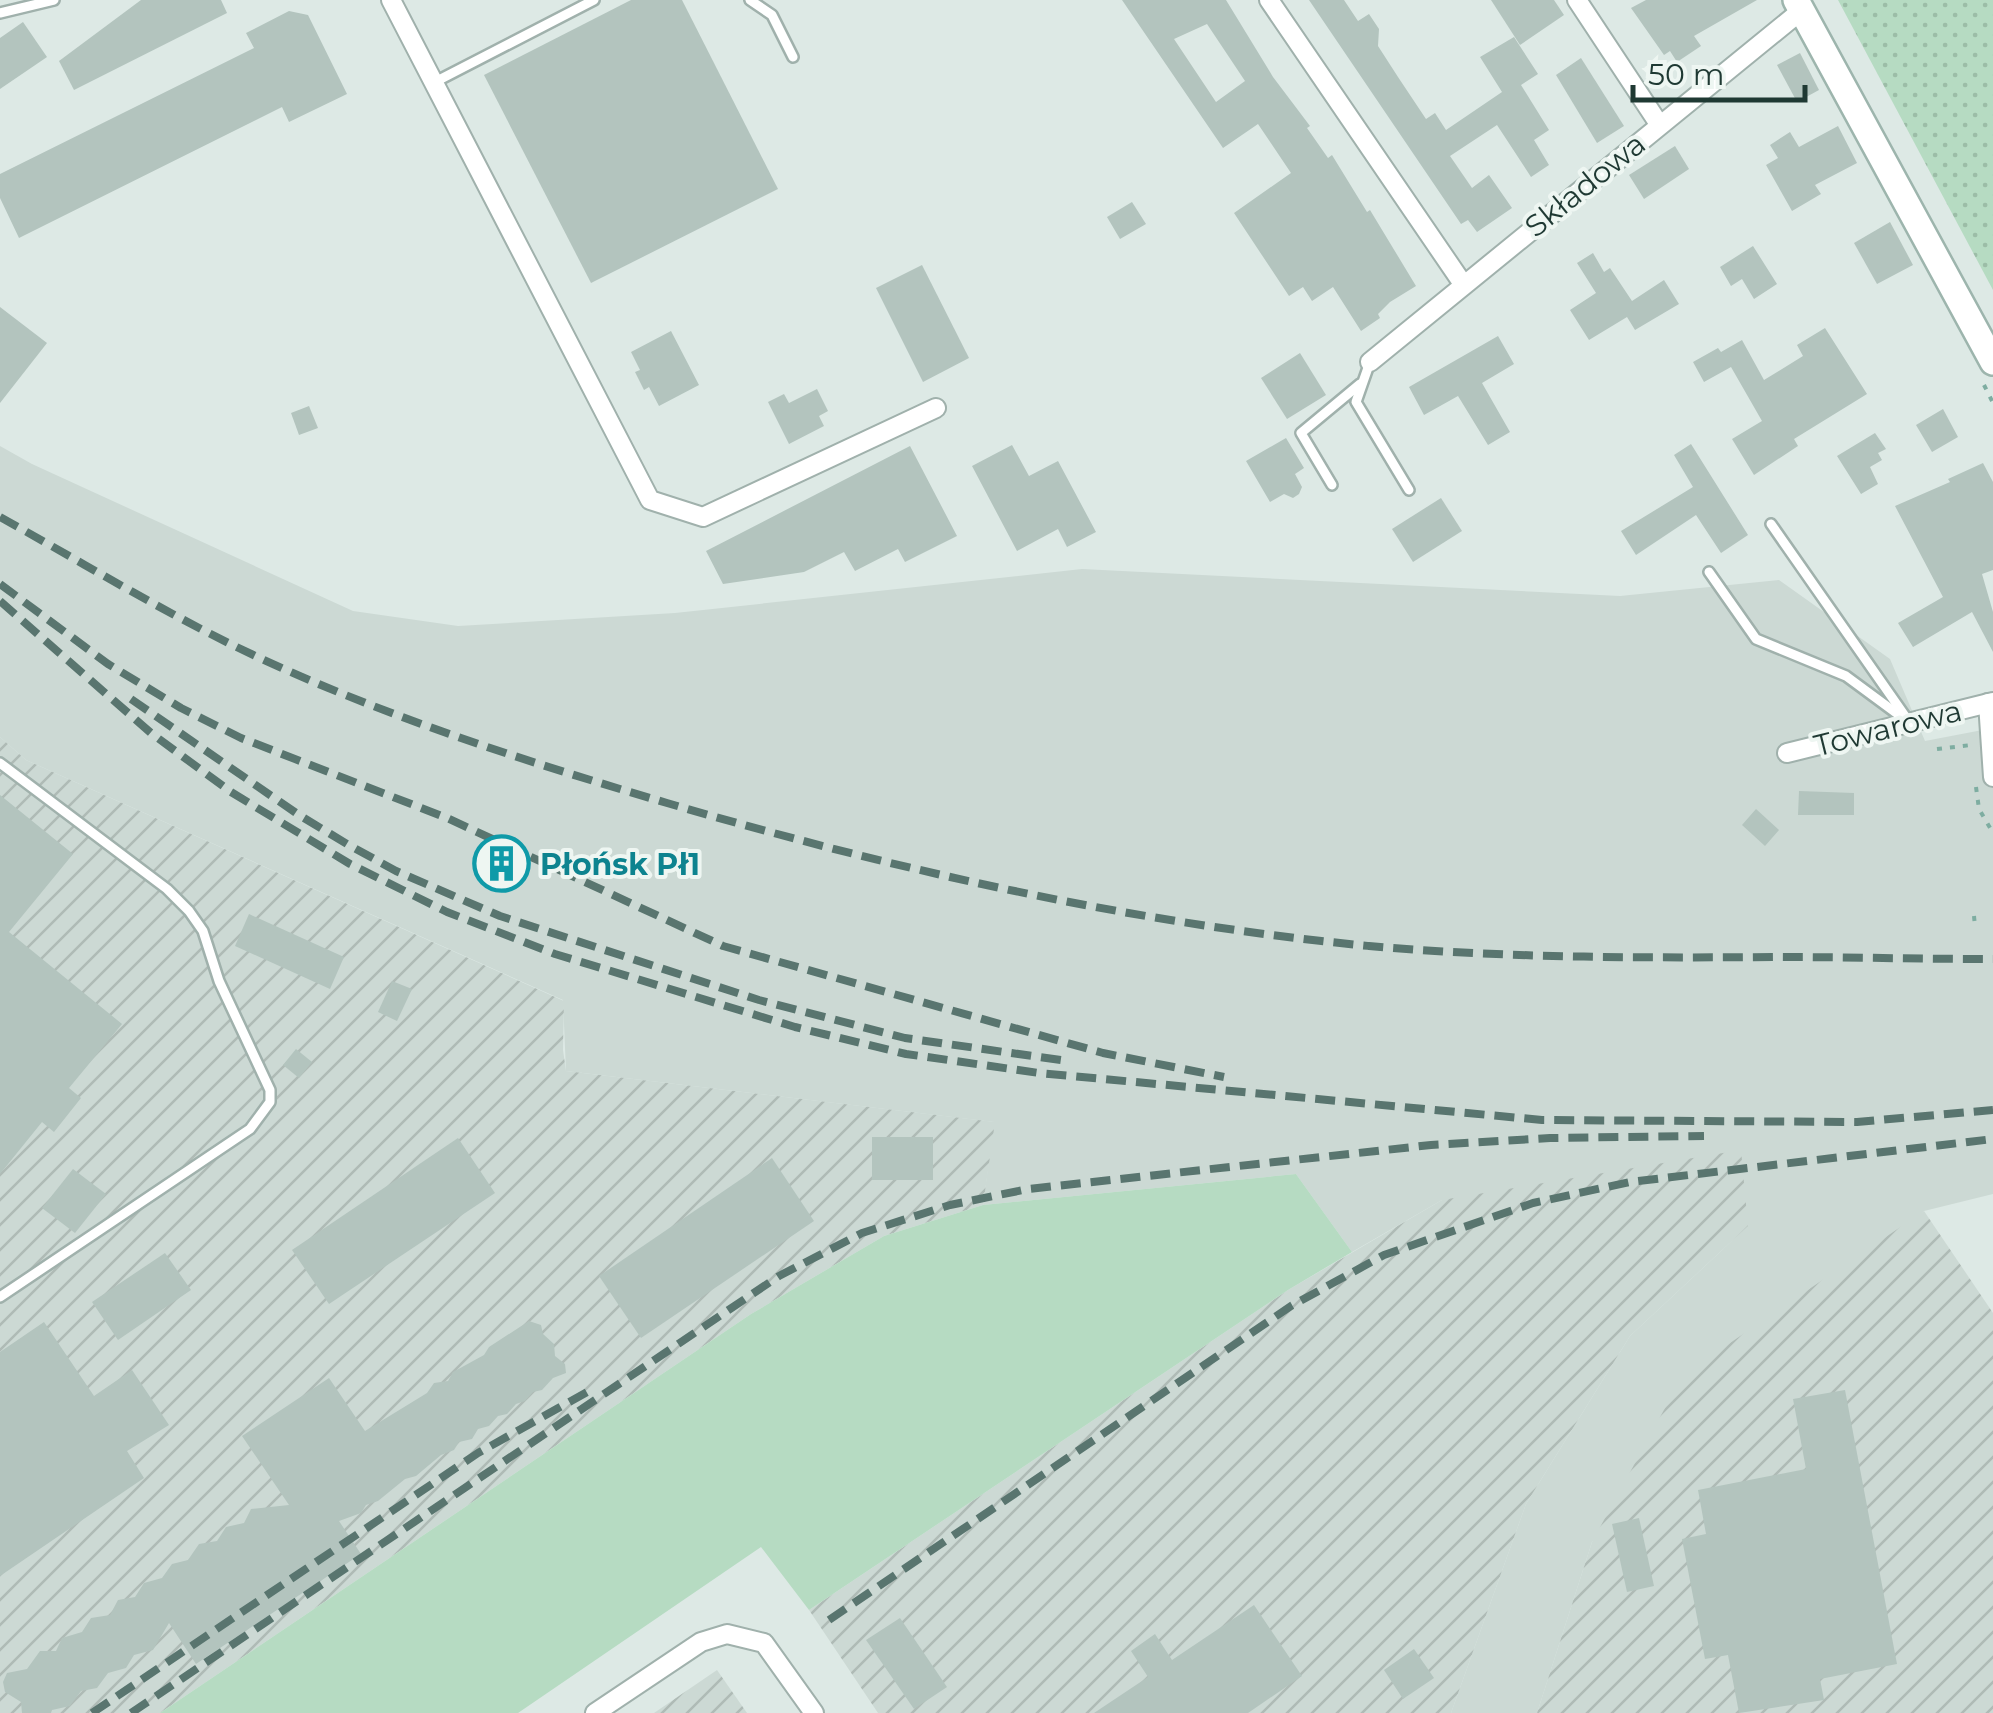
<svg xmlns="http://www.w3.org/2000/svg" width="1993" height="1713" font-family="Montserrat,sans-serif">
<style>
.built{fill:#ccd9d4}
.industrial{fill:url(#industrial-furrows)}
.green{fill:#b6dbc2}
.park{fill:url(#park-dots)}
.building{fill:#b3c4be;fill-rule:evenodd}
.lines{fill:none;stroke-linecap:round;stroke-linejoin:round}
.lane-casing{stroke:#a0b1ac;stroke-width:14}
.street-casing{stroke:#a0b1ac;stroke-width:22}
.secondary-casing{stroke:#9db5ad;stroke-width:30}
.path{stroke:#7eada1;stroke-width:4;stroke-dasharray:5 8;stroke-linecap:butt}
.lane{stroke:#fff;stroke-width:9}
.street{stroke:#fff;stroke-width:18}
.secondary{stroke:#fff;stroke-width:25}
.rail{stroke:#59756f;stroke-width:8;stroke-dasharray:20 10;stroke-linecap:butt}
.labels{text-anchor:middle;dominant-baseline:central;stroke-width:8;stroke-linejoin:round;paint-order:stroke}
.street-label{font-size:30px;fill:#1f3933;stroke:#eef6f2}
.culture-label{font-size:30px;font-weight:bold;fill:#0d838f;stroke:#eef6f2;text-anchor:start}
</style>
<defs>
<pattern id="industrial-furrows" width="10" height="10" patternUnits="userSpaceOnUse" patternTransform="scale(2.5)"><rect width="10" height="10" fill="#ccd9d4"/><path d="M-1 1l2-2M0 10L10 0M9 11l2-2" fill="none" stroke="#afbbb6"/></pattern>
<pattern id="park-dots" width="8" height="8" patternUnits="userSpaceOnUse" patternTransform="scale(2.5)"><rect width="8" height="8" fill="#b6dbc2"/><path d="M2 2h.1M6 6h.1" fill="none" stroke="#9cbda7" stroke-width="1.8" stroke-linecap="round"/></pattern>
</defs>
<rect width="100%" height="100%" fill="#dde9e5"/>
<polygon class="built" points="0,446 32,464 353,611 458,626 675,613 1082,569 1620,596 1779,580 1890,659 1925,741 1993,728 1993,1194 1924,1211 1592,1542 1537,1713 1451,1713 1526,1504 1630,1336 1748,1226 1442,1200 1352,1252 1296,1174 983,1205 994,1122 566,1071 563,1000 26,760 0,737"/>
<g class="industrial">
<polygon points="0,737 26,760 564,1001 563,1050 566,1071 995,1122 983,1205 884,1236 751,1314 160,1713 0,1713"/>
<polygon points="1741,1150 1748,1226 1630,1336 1526,1504 1451,1713 878,1713 809,1610 1288,1290 1442,1200"/>
<polygon points="1924,1211 1993,1313 1993,1713 1537,1713 1592,1542 1683,1375"/>
<polygon points="717,1670 747,1713 654,1713"/>
</g>
<polygon class="green" points="1296,1174 1352,1252 1288,1290 809,1610 761,1547 518,1713 160,1713 751,1314 884,1236 983,1205"/>
<polygon class="park" points="1838,0 1993,0 1993,290"/>
<g class="building">
<polygon points="141,0 221,0 227,13 74,90 59,61"/>
<polygon points="631,0 682,0 778,189 591,283 484,75"/>
<path d="M1122 0H1226L1273 77 1310 126 1307 128 1328 158 1332 155 1367 212 1370 210 1416 286 1390 302 1378 314 1380 318 1361 331 1333 287 1312 301 1303 287 1289 296 1234 213 1291 173 1258 124 1223 148ZM1207 24 1245 81 1216 102 1174 39Z"/>
<polygon points="1309,0 1344,0 1358,21 1369,14 1379,29 1378,46 1398,77 1426,119 1435,113 1446,130 1502,92 1480,57 1514,37 1538,74 1521,85 1549,130 1534,140 1549,165 1531,177 1497,125 1450,156 1472,188 1489,175 1512,208 1477,232 1468,220 1461,224"/>
<polygon points="1491,0 1554,0 1564,15 1520,45"/>
<polygon points="1646,0 1757,0 1694,36 1701,46 1677,62 1670,51 1664,55 1631,8"/>
<polygon points="289,11 308,15 347,94 289,122 282,107 19,238 0,198 0,174 254,48 246,33"/>
<polygon points="23,22 47,57 0,89 0,38"/>
<polygon points="1800,53 1819,90 1797,102 1777,65"/>
<polygon points="1581,58 1624,126 1597,143 1556,75"/>
<polygon points="1838,126 1857,163 1815,185 1821,194 1792,211 1766,165 1778,158 1770,145 1790,132 1799,147"/>
<polygon points="1675,146 1689,169 1644,199 1629,175"/>
<polygon points="1132,202 1146,224 1120,239 1107,217"/>
<polygon points="1890,222 1913,265 1877,284 1854,243"/>
<polygon points="1753,246 1777,284 1754,299 1742,279 1731,286 1720,267"/>
<polygon points="1593,253 1604,272 1610,268 1632,301 1664,280 1679,304 1635,330 1627,317 1589,340 1570,310 1596,293 1577,263"/>
<polygon points="922,265 969,358 923,382 876,288"/>
<polygon points="0,307 47,343 0,403"/>
<polygon points="1825,328 1867,394 1794,439 1798,446 1754,475 1732,439 1762,421 1731,367 1704,382 1693,362 1718,348 1721,352 1742,340 1764,380 1803,356 1797,345"/>
<polygon points="671,331 699,385 659,406 649,387 644,390 635,372 640,370 631,352"/>
<polygon points="1498,336 1514,364 1482,383 1510,432 1488,445 1458,396 1424,415 1409,387"/>
<polygon points="1300,353 1326,395 1287,419 1261,378"/>
<polygon points="817,389 828,411 819,416 824,426 789,444 768,402 784,394 789,403"/>
<polygon points="309,406 318,428 299,435 291,413"/>
<polygon points="1943,409 1958,437 1932,452 1916,425"/>
<polygon points="1875,433 1886,449 1878,453 1882,460 1870,467 1878,484 1861,494 1837,456"/>
<polygon points="1286,438 1304,468 1295,474 1302,487 1299,494 1293,498 1284,494 1270,502 1246,461"/>
<polygon points="1691,444 1748,535 1721,553 1696,515 1636,555 1621,531 1693,487 1674,455"/>
<polygon points="1012,445 1029,476 1058,461 1096,532 1067,547 1058,529 1017,551 972,466"/>
<polygon points="910,446 957,536 905,562 898,549 855,571 844,552 804,572 723,584 706,551"/>
<polygon points="1983,463 1993,482 1993,570 1982,574 1993,612 1993,652 1972,612 1913,647 1898,623 1943,597 1895,506 1950,482 1948,479"/>
<polygon points="1441,498 1462,531 1413,562 1392,529"/>
<polygon points="1799,791 1854,793 1854,815 1798,815"/>
<polygon points="0,795 73,854 9,932 122,1024 69,1088 81,1098 54,1132 42,1122 0,1174"/>
<polygon points="1756,809 1779,830 1765,846 1742,825"/>
<polygon points="485,847 524,862 516,882 477,866"/>
<polygon points="249,914 344,957 330,989 235,946"/>
<polygon points="392,981 412,989 397,1021 378,1012"/>
<polygon points="296,1049 312,1062 299,1078 283,1065"/>
<rect x="872" y="1137" width="61" height="43"/>
<polygon points="458,1138 495,1193 329,1304 292,1250"/>
<polygon points="772,1158 814,1221 641,1338 599,1276"/>
<polygon points="73,1169 106,1194 75,1233 42,1208"/>
<polygon points="165,1253 191,1290 118,1340 92,1302"/>
<polygon points="529,1321 541,1325 543,1334 554,1344 555,1356 565,1364 566,1373 553,1378 542,1390 533,1392 525,1401 516,1404 507,1414 498,1416 489,1426 478,1429 472,1439 459,1442 454,1450 441,1455 416,1476 405,1479 378,1501 366,1505 361,1513 339,1521 361,1554 196,1664 169,1623 153,1650 134,1655 126,1668 108,1673 97,1688 81,1691 70,1706 52,1710 51,1713 22,1713 21,1702 5,1692 3,1682 7,1673 27,1669 40,1651 56,1651 62,1638 82,1632 91,1618 110,1615 118,1600 135,1597 144,1583 162,1578 172,1564 188,1560 199,1544 217,1541 226,1527 244,1523 251,1509 289,1505 242,1436 329,1378 365,1431 427,1393 434,1383 448,1381 453,1372 484,1355 489,1347"/>
<polygon points="44,1322 94,1396 132,1370 169,1425 127,1451 144,1478 0,1576 0,1352"/>
<polygon points="1845,1390 1897,1664 1820,1679 1824,1700 1739,1713 1728,1655 1705,1659 1682,1539 1706,1534 1698,1490 1806,1469 1793,1399"/>
<polygon points="1639,1518 1654,1586 1627,1592 1612,1524"/>
<polygon points="1254,1605 1302,1676 1248,1713 1094,1713 1148,1677 1131,1651 1155,1634 1172,1660"/>
<polygon points="900,1618 947,1687 914,1709 866,1640"/>
<polygon points="1414,1649 1434,1678 1403,1699 1384,1670"/>
</g>
<g class="lines">
<defs>
<g id="lane">
<polyline points="750,0 772,15 793,57"/>
<polyline points="0,13 54,0"/>
<polyline points="433,83 594,0"/>
<polyline points="1370,362 1356,402 1409,490"/>
<polyline points="1332,485 1301,433 1360,384"/>
<polyline points="1771,524 1905,716"/>
<polyline points="1709,572 1756,639 1846,676 1907,721"/>
<polyline points="0,763 167,889 189,911 203,931 219,981 270,1090 270,1102 250,1129 0,1297"/>
</g>
<g id="street">
<polyline points="391,0 650,500 703,517 936,408"/>
<polyline points="1269,0 1463,284"/>
<polyline points="1577,0 1659,124"/>
<polyline points="1370,362 1802,10"/>
<polyline points="1988,703 1993,777"/>
<polyline points="1787,753 1993,702"/>
<polyline points="595,1713 701,1642 727,1634 764,1643 814,1713"/>
</g>
<polyline id="secondary" points="1796,0 1993,362"/>
</defs>
<use href="#lane" class="lane-casing"/>
<use href="#street" class="street-casing"/>
<use href="#secondary" class="secondary-casing"/>
<g class="path">
<polyline points="1984,385 1993,403"/>
<polyline points="1937,749 1971,745"/>
<polyline points="1976,787 1979,809 1993,833"/>
<polyline points="1974,916 1975,926"/>
</g>
<use href="#lane" class="lane"/>
<use href="#street" class="street"/>
<use href="#secondary" class="secondary"/>
<g class="rail">
<path d="M0 517C94 569 186 626 284 669 408 724 538 765 667 803 896 870 1131 923 1369 946 1505 958 1639 958 1775 957 1847 957 1920 959 1993 959"/>
<polyline points="0,584 108,664 181,708 241,738 447,818 723,946 1103,1053 1224,1077"/>
<polyline points="0,601 151,733 231,792 350,864 447,912 555,954 795,1027 906,1054 1039,1073 1542,1120 1857,1122 1993,1110"/>
<polyline points="131,699 299,815 347,844 396,871 500,916 759,1000 905,1038 1061,1060"/>
<polyline points="829,1620 1291,1306 1384,1255 1533,1203 1630,1182 1993,1139"/>
<polyline points="92,1713 478,1453 587,1392"/>
<polyline points="131,1713 779,1276 862,1233 950,1205 1028,1189 1431,1145 1550,1138 1704,1136"/>
</g>
</g>
<defs>
<symbol id="building-ring" viewBox="-11 -11 22 22"><circle r="9.5" fill="#eef6f2" stroke="#0f9aa8" stroke-width="1.5"/><path d="M-4-6H4V6H1V3H-1V6H-4ZM-2.5-4.3h1.7v1.8h-1.7ZM.8-4.3h1.7v1.8H.8ZM-2.5-1h1.7V.8h-1.7ZM.8-1h1.7V.8H.8Z" fill="#0f9aa8"/></symbol>
</defs>
<g fill-rule="evenodd">
<use href="#building-ring" x="470" y="832" width="63" height="63"/>
</g>
<g class="labels">
<g class="street-label">
<text transform="translate(1585 185) rotate(-39)">Składowa</text>
<text transform="translate(1888 728) rotate(-14)">Towarowa</text>
</g>
<g class="culture-label">
<text x="540" y="864">Płońsk Pł1</text>
</g>
</g>
<path d="M1633 85v15h172v-15" fill="none" stroke="#1f3933" stroke-width="5"/>
<text x="1648" y="85" font-size="30" fill="#1f3933" stroke="#eef6f2" stroke-width="8" paint-order="stroke">50 m</text>
</svg>
